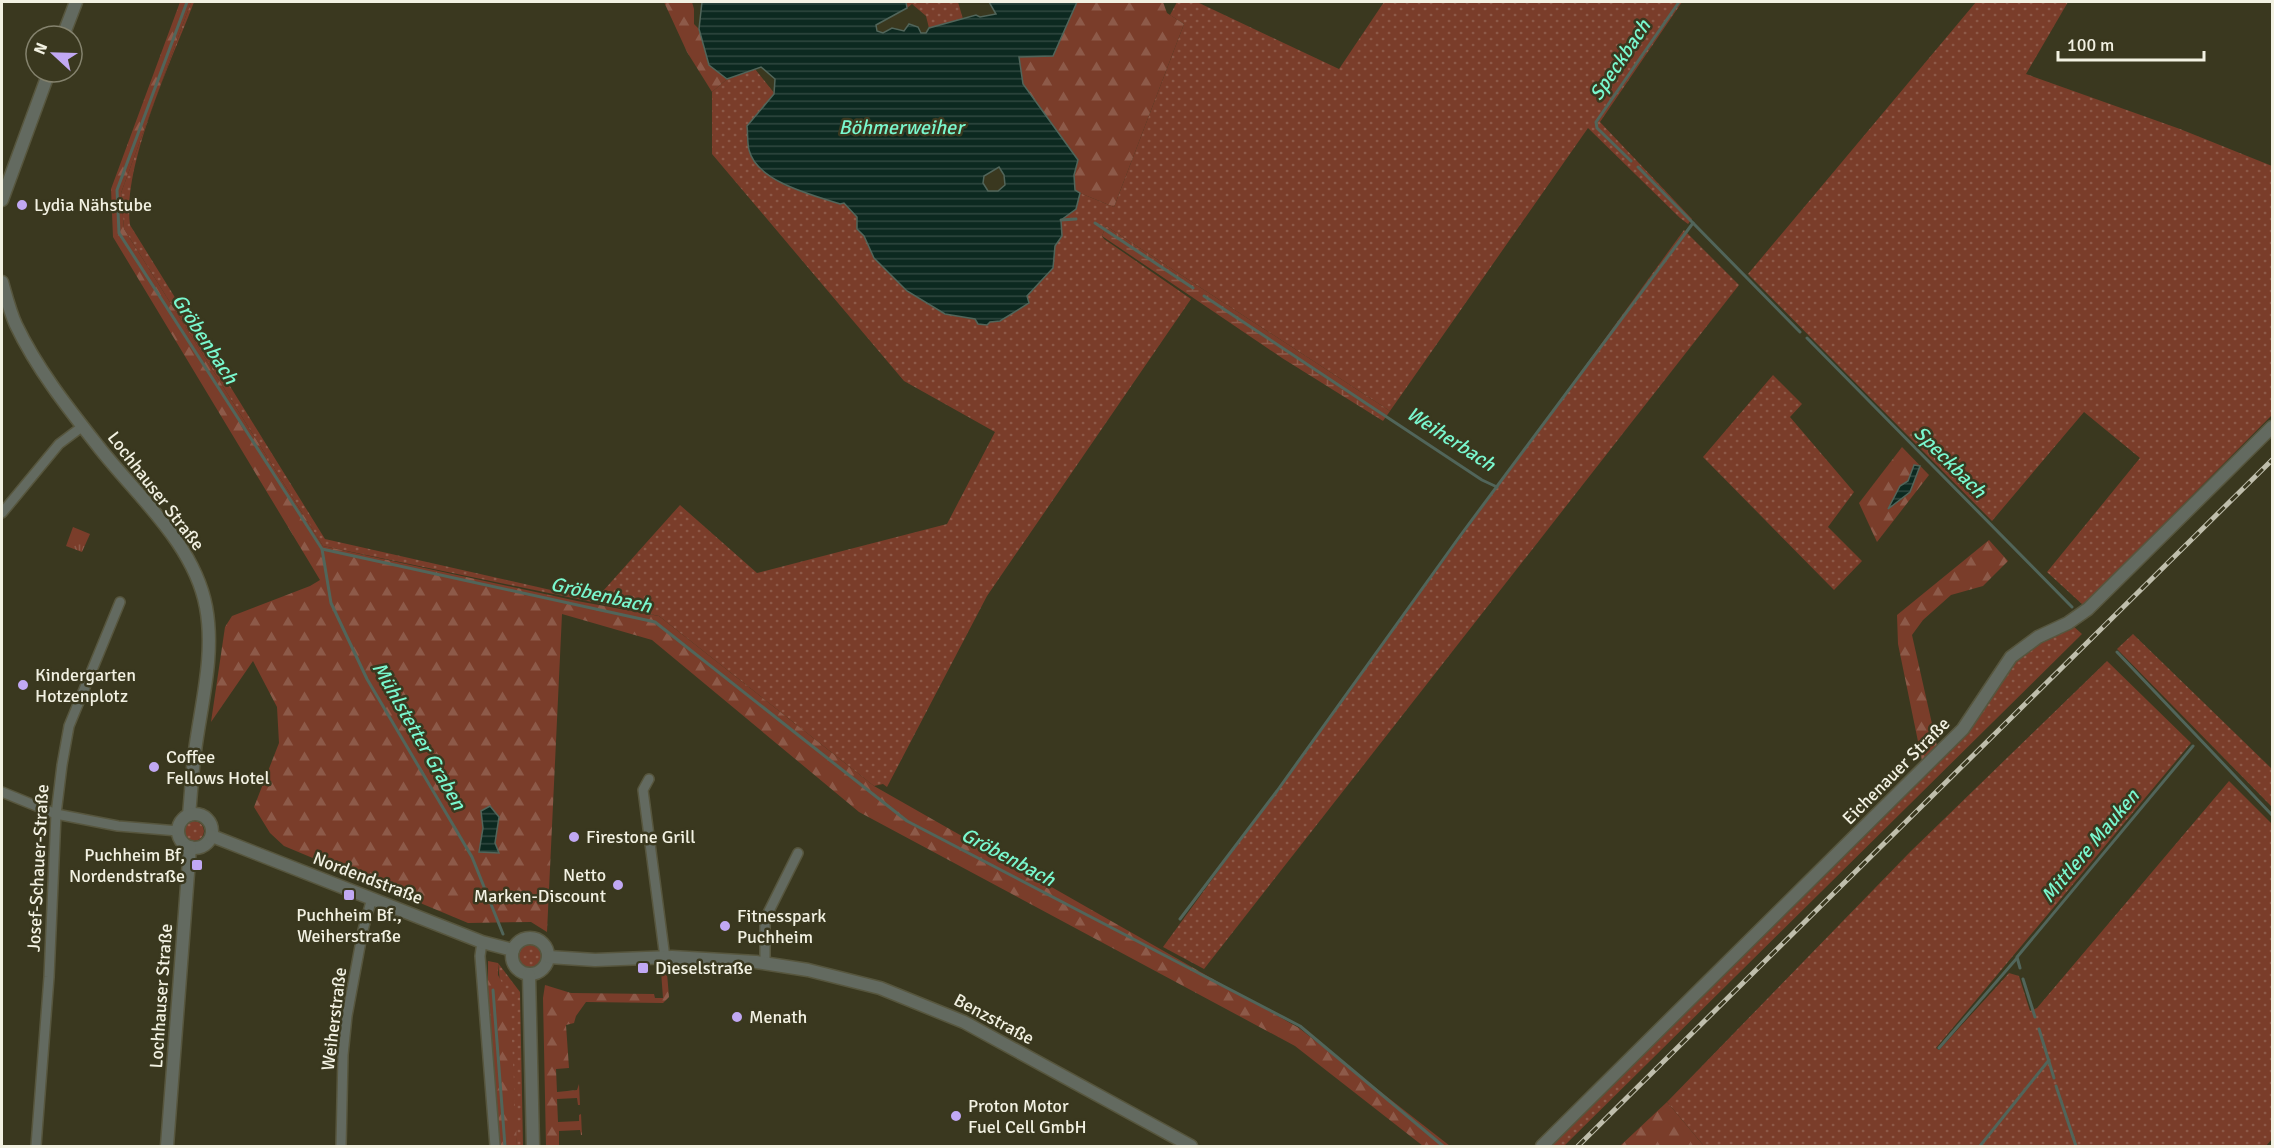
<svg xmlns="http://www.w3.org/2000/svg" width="2274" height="1148" font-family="Signika,sans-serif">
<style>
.grass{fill:url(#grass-dots)}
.forest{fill:url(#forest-firs)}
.wetland{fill:url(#wetland-marsh)}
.park{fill:url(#park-tufts)}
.water{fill:url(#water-rules);stroke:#51655a;stroke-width:1.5;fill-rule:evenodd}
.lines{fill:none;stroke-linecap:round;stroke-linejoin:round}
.stream{stroke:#51655a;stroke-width:3}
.minor-casing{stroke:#57563e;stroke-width:12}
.tertiary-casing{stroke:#57563e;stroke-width:15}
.minor{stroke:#636a60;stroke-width:9}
.tertiary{stroke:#636a60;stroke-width:12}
.rail-casing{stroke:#bfbeac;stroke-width:5}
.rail{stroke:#3a381f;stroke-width:3;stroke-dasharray:9;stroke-linecap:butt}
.poi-dot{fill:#c1a8f3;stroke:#3a381f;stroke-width:2}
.labels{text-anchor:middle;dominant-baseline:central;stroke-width:5;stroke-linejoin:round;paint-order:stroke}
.poi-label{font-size:18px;fill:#f2f1e2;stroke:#3a381f;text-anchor:start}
.street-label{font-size:18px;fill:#f2f1e2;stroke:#3a381f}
.water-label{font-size:20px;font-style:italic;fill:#79f7ce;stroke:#3a381f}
</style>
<defs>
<pattern id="grass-dots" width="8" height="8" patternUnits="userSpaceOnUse" patternTransform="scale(1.5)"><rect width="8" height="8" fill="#7a3d2a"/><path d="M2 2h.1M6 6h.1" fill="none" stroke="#8d5a49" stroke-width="1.8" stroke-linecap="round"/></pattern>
<pattern id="forest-firs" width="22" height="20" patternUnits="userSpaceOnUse" patternTransform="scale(1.5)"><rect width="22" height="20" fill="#7a3d2a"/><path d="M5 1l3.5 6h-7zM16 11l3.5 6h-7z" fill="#8d5a49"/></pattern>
<pattern id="wetland-marsh" width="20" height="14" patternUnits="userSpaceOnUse" patternTransform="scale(1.5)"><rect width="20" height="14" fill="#7a3d2a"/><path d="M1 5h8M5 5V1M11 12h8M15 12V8" fill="none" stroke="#8d5a49"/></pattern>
<pattern id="park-tufts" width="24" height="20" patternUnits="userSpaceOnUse" patternTransform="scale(1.5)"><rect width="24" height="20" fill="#7a3d2a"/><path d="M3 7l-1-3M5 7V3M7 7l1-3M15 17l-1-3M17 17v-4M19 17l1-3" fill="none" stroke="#8d5a49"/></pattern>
<pattern id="water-rules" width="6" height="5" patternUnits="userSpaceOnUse" patternTransform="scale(1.5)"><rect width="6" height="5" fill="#0c2920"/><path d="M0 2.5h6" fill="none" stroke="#304840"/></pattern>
</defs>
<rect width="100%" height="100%" fill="#3a381f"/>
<g class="grass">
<path d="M191 2H194C172 60 122 165 130 225L325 539 595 600 680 505 757 573 947 524 995 432 904 381 712 154V92L727 79 755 69 775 94 747 126 784 185 840 204 844 203 857 217V229L864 235 874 258 945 314 990 322 1000 321 1029 303 1027 296 1053 268 1055 246 1062 236 1061 220 1076 209 1080 193 1114 207 1184 24 1170 15 1177 2H1197L1339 69 1384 2H1682L1600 122 1692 219 1688 224 1680 218 1588 128 1390 411 1106 226 1102 236 1104 239 1191 299 987 596 887 787 883 784 874 786 659 616 323 546 124 229 121 193Z"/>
<polygon points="906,2 958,2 963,19 929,28 926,16 912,4 907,8"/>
<polygon points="1976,2 2068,2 2026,74 2180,129 2272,166 2272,415 2083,605 2047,572 2140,458 2084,412 1992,521 1748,274"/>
<polygon points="1684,230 1739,285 1204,969 1163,947"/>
<polygon points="1773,375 1802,404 1790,417 1854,492 1828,527 1862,561 1834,590 1703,457"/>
<polygon points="2072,625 2082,634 1564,1146 1551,1146 1959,742 1971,729 2017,658 2033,645"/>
<polygon points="2133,634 2272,769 2272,807 2117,649"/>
<polygon points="2107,661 2191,743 1936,1048 1939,1050 2009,973 2019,976 2030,1011 2037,1008 2229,781 2272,824 2272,1139 2266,1146 1704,1146 1667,1102 1910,852"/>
<circle cx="194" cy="831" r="10"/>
<circle cx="531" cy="956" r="15"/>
<polygon points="498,963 520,992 523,1146 517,1146"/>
</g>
<g class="forest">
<polygon points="180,2 191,2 121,193 124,229 323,546 577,601 659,616 874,786 1299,1028 1450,1146 1423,1146 1295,1046 859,812 652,640 562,614 547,932 531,922 468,923 284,846 270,833 254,807 279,743 277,707 253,661 211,722 225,627 232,616 310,586 320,580 113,237 111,189"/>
<polygon points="664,2 692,2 694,9 694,24 699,29 709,65 727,79 712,92 687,52"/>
<polygon points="1077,2 1163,2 1167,13 1184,24 1114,207 1075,191 1074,175 1078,160 1023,84 1019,57 1053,56"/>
<polygon points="1902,447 1929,475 1877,542 1859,503"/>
<polygon points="1989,540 2008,561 1983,586 1951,595 1923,620 1912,635 1937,746 1922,761 1898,644 1897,615"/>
<polygon points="488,961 498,963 498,975 510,998 517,1146 499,1146 488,992"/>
<polygon points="661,971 667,973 669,997 663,1003 586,1002 576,1016 574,1023 566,1025 569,1068 556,1069 557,1092 577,1090 579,1084 580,1105 578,1105 577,1098 557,1099 558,1122 579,1121 579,1115 581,1114 582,1135 581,1135 580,1130 559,1131 559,1146 546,1146 543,998 545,985 571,993 654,994 655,998 663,998"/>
<polygon points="1667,1102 1704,1146 1620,1146"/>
</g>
<polygon class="wetland" points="1106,226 1390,411 1383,421 1282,358 1102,236"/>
<polygon class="park" points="73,527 90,534 82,552 66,546"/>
<g class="water">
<path d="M702 2H906L907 8 876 25 877 31 883 33 892 28 904 31 909 24 918 27 921 33H926L929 28 976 15 980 17 996 14 989 2H1077L1053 56 1019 57 1023 84 1078 160 1074 175 1075 190 1080 193 1076 209 1061 220 1062 236 1055 246 1053 268 1027 296 1029 303 1000 321 990 322 987 325 978 324 975 319 945 314 907 291 874 258 864 236 857 229V217L844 203 840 204C813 195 757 182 749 150 747 142 748 133 747 126L774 94 775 79 761 67 727 79 709 65 699 29ZM999 167 1004 175 1005 185 998 191H988L983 183 984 176Z"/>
<polygon points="1914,465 1920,466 1910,492 1888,509 1900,486 1908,481"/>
<polygon points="490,806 499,817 495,843 499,853 479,852 483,828 481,811"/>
</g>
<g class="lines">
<g class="stream">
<polyline points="187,2 117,190 119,233 322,549 655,622 907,821 1300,1026 1443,1146"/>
<polyline points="1631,161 1597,128 1596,122 1679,2"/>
<polyline points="1638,167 1800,332"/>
<polyline points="1061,220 1076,219"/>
<polyline points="1095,223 1193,288"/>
<polyline points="1204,296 1482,480 1497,487"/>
<polyline points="1807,338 2072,607"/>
<polyline points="322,549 331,603 367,679 472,857 503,934"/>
<polyline points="2117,652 2272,815"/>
<polyline points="1180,919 1277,791 1460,536 1693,223"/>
<polyline points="2020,968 2017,957 2193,746"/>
<polyline points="2023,979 2035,1017"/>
<polyline points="493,990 505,1146"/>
<polyline points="2039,1029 2054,1078"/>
<polyline points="1939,1048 2017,958"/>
<polyline points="2056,1086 2076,1146"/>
<polyline points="1980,1146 2049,1060"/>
</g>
<defs>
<g id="minor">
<polyline points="2,513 59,444 83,426"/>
<polyline points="649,779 643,790 665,958"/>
<polyline points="2,792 56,814 118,826 178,831"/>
<polyline points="482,942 480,956 495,1146"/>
<polyline points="765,963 765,919 798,853"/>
<polyline points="36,1146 49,977 56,814 62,765 69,726 120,602"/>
<polyline points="341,1146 343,1055 347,1016 363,930 372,898"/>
</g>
<g id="tertiary">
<polyline points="63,36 76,2"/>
<polyline points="2,200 49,72"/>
<path d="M2 282C6 296 10 312 16 325 37 369 68 408 98 446 136 495 194 543 206 607 215 655 201 704 195 751 192 772 191 794 189 815"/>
<circle cx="195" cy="831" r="17"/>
<polyline points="212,836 482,942 513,950"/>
<circle cx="530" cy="956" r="18"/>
<polyline points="549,957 595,960 672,957 756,962 808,970 880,988 964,1022 1191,1146"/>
<polyline points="529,975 533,1146"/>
<polyline points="167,1146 190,847"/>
<polyline points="1542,1146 1963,729 2011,657 2038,637 2068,623 2088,609 2272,427"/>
</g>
</defs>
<use href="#minor" class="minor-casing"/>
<use href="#tertiary" class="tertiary-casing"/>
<use href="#minor" class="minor"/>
<use href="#tertiary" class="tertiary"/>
<defs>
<polyline id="rail" points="1578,1146 2272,460"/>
</defs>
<use href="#rail" class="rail-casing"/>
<use href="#rail" class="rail"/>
</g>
<g class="poi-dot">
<circle cx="22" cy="205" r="6"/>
<circle cx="23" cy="685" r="6"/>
<circle cx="154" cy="767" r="6"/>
<circle cx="574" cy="837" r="6"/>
<rect x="191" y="859" width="12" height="12" rx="3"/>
<circle cx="618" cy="885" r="6"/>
<rect x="343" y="889" width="12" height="12" rx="3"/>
<circle cx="725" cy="926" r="6"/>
<rect x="637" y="962" width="12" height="12" rx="3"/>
<circle cx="737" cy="1017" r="6"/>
<circle cx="956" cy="1116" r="6"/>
</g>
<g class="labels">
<g class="poi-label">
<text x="34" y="205">Lydia Nähstube</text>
<text x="35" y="675">Kindergarten<tspan x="35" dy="21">Hotzenplotz</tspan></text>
<text x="166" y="757">Coffee<tspan x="166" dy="21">Fellows Hotel</tspan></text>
<text x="586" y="837">Firestone Grill</text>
<text x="185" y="855" text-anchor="end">Puchheim Bf,<tspan x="185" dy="21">Nordendstraße</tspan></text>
<text x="606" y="875" text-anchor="end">Netto<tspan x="606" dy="21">Marken-Discount</tspan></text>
<text x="349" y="915" text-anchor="middle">Puchheim Bf.,<tspan x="349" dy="21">Weiherstraße</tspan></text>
<text x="737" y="916">Fitnesspark<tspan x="737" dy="21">Puchheim</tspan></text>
<text x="655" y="968">Dieselstraße</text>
<text x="749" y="1017">Menath</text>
<text x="968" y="1106">Proton Motor<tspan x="968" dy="21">Fuel Cell GmbH</tspan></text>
</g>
<g class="street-label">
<text transform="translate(156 491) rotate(52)">Lochhauser Straße</text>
<text transform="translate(1896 771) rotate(-45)">Eichenauer Straße</text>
<text transform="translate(38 868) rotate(-87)">Josef-Schauer-Straße</text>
<text transform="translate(368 878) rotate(21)">Nordendstraße</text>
<text transform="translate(161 996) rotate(-86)">Lochhauser Straße</text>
<text transform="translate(334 1019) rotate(-83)">Weiherstraße</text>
<text transform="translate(994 1019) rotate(28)">Benzstraße</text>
</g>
<g class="water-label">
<text transform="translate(1620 60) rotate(-56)">Speckbach</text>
<text x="901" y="127">Böhmerweiher</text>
<text transform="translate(205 339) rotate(57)">Gröbenbach</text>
<text transform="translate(1451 439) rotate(33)">Weiherbach</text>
<text transform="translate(1950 462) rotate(45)">Speckbach</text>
<text transform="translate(601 595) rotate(13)">Gröbenbach</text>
<text transform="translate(419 736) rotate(60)">Mühlstetter Graben</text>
<text transform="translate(2090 846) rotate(-50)">Mittlere Mauken</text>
<text transform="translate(1008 857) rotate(28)">Gröbenbach</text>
</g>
</g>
<rect width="2274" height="1148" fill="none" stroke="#f2f1e2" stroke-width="6"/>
<g transform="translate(54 54) rotate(292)"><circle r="28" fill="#3a381f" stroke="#84826d" stroke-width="1.5"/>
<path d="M0-4.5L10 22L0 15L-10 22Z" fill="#c1a8f3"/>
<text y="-9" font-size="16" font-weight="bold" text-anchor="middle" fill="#f2f1e2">N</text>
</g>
<path d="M2058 51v9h146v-9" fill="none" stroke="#f2f1e2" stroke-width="3"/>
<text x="2067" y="51" font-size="18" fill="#f2f1e2" stroke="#3a381f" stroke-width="4.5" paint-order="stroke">100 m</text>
</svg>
